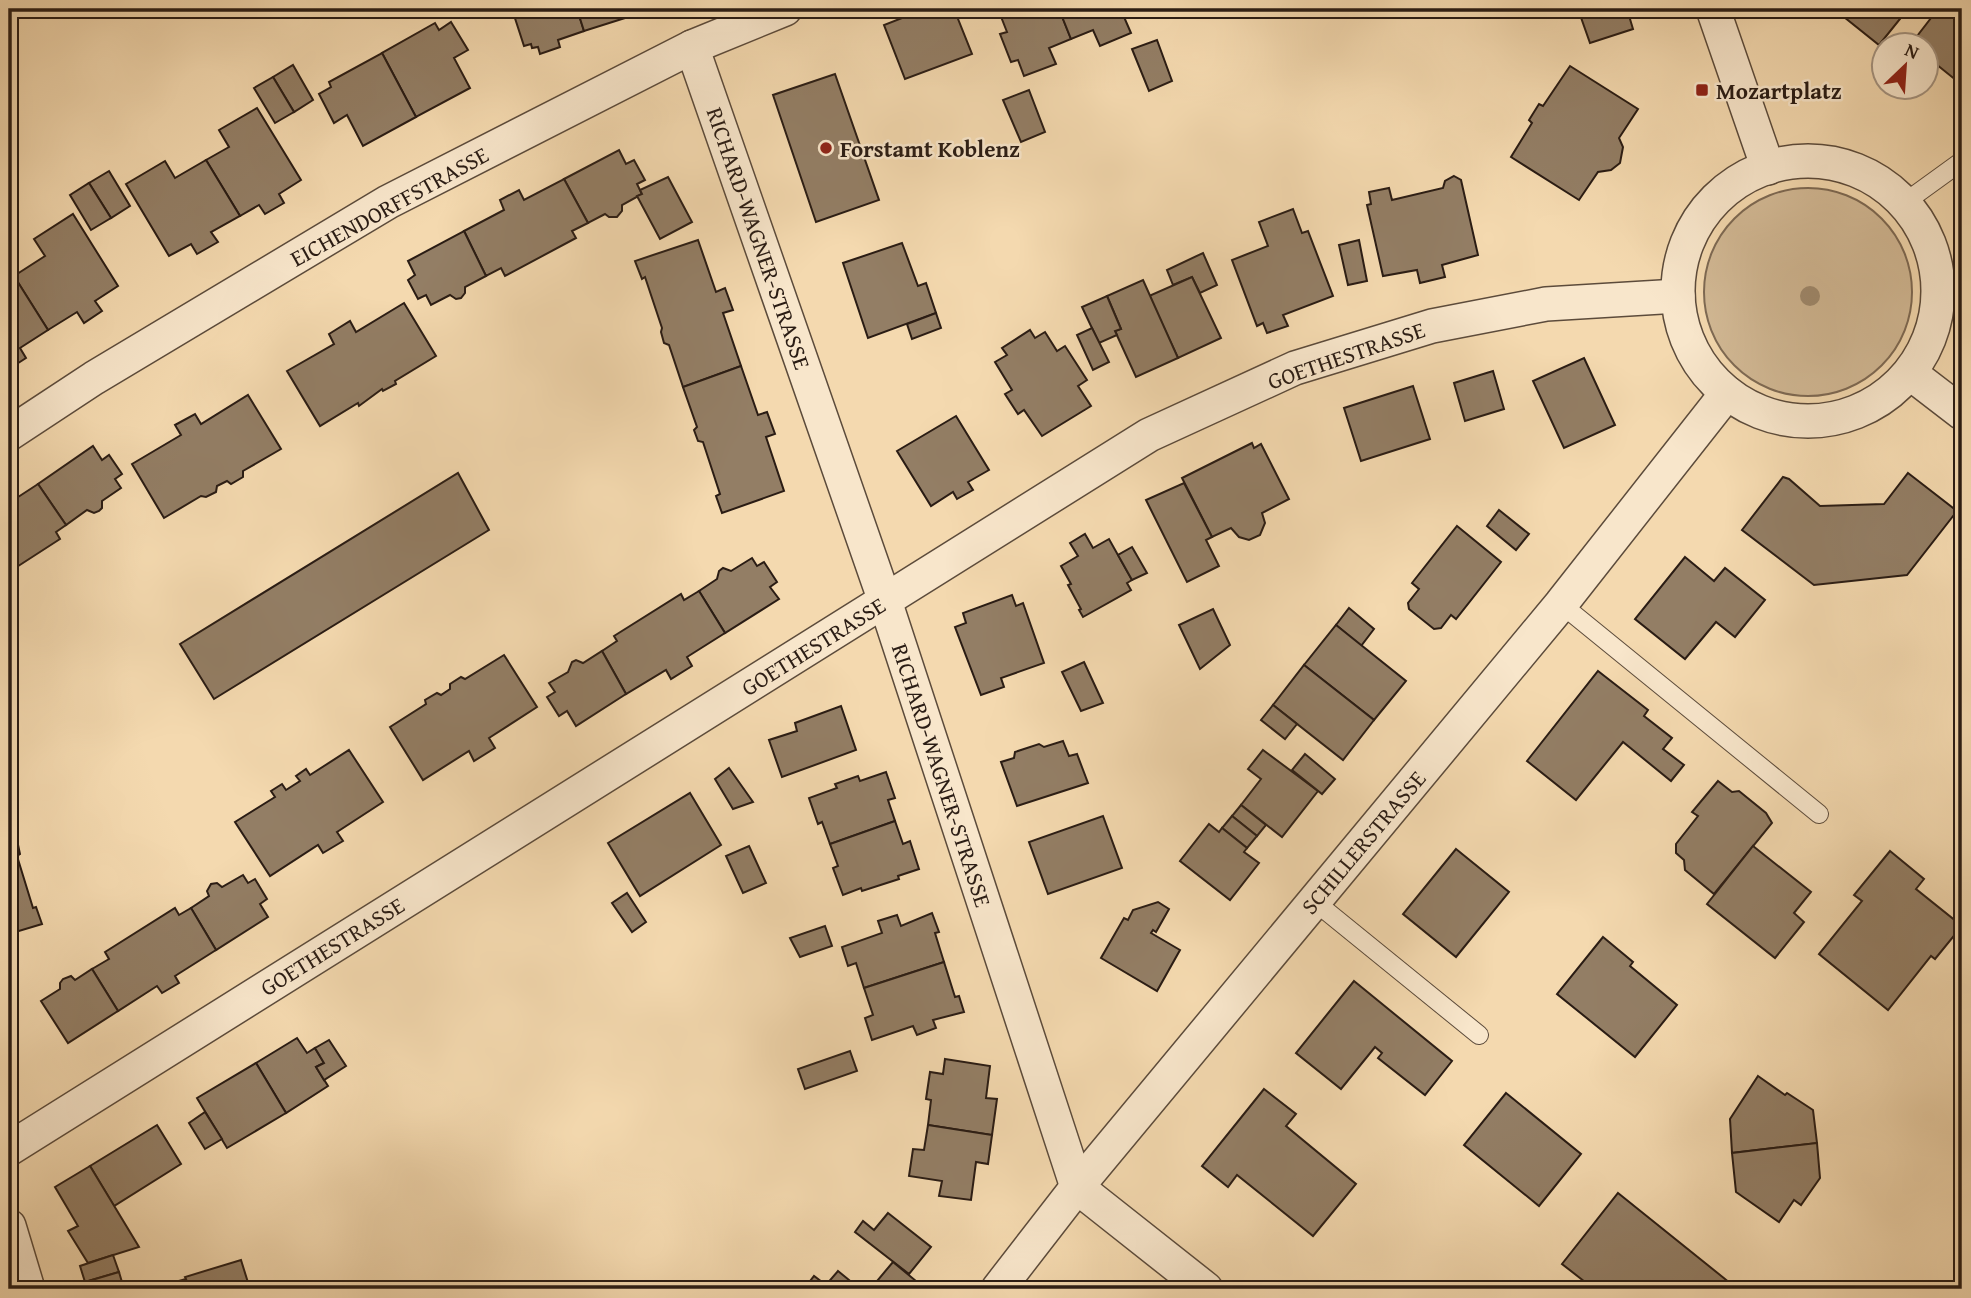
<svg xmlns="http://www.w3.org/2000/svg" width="1971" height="1298" font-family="'Gentium Book Plus',serif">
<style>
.green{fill:#d2b995;stroke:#7e6a54;stroke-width:2}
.building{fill:#937e65;stroke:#2a1c14;stroke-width:2}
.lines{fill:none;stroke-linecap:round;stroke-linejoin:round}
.service-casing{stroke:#5c4b3b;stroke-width:20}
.minor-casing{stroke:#5c4b3b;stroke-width:36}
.service{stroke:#f8e6cb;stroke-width:18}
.minor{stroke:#f8e6cb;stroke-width:33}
.tree{fill:#a08b6f}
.poi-dot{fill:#8f2418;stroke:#f8e6cb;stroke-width:2.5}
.labels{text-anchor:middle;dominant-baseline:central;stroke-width:5;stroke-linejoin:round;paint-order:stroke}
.poi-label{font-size:23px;font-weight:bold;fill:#2a1c14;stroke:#f8e6cb;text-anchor:start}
.street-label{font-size:23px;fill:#2a1c14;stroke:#f8e6cb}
</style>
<rect width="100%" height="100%" fill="#f4d9af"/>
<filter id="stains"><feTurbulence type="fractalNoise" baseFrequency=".00286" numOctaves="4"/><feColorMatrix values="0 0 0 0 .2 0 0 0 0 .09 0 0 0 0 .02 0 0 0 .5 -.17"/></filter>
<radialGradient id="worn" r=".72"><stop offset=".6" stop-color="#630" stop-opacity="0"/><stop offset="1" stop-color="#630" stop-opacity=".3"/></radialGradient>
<circle class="green" cx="1808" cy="292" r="104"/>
<g class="building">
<polygon points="512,9 577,9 584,31 558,40 560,47 540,54 538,47 532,48 531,44 524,46"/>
<polygon points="577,9 633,9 633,11 624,13 625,18 584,31"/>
<polygon points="925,9 954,9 972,54 905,79 884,25"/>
<polygon points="998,9 1059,9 1071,39 1049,48 1056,64 1024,76 1018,60 1011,62 1000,34 1007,32"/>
<polygon points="1059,9 1129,9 1131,14 1124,17 1131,33 1100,46 1093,30 1071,39"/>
<polygon points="1578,9 1627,9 1633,29 1590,43"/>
<polygon points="1834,9 1908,9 1879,45"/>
<polygon points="1938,9 1962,9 1962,85 1926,56 1926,46 1911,44"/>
<polygon points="451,22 468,50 454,58 470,88 416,117 382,53 435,23 439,30"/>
<polygon points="1157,40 1172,81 1149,91 1132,49"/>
<polygon points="382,53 416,117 363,146 347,115 334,123 319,94 331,87 329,82"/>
<polygon points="293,65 313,100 294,112 273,77"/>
<polygon points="1570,66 1638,109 1619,138 1623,147 1620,163 1611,170 1598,172 1579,200 1511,157 1532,123 1529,120 1539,104 1543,106"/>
<polygon points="835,74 879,200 816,222 773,95"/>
<polygon points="273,77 294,112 275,123 254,88"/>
<polygon points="1029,90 1045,132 1021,142 1003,100"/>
<polygon points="257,108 301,180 279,194 284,203 265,214 259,205 240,216 206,160 229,147 219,130"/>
<polygon points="619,150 626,164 634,160 645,180 637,184 642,194 622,205 622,211 617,217 609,217 605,214 588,223 564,179"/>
<polygon points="206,160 240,216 211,232 218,242 197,254 191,244 169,256 126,184 165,161 175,178"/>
<polygon points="109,171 130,206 111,218 89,183"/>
<polygon points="1454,176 1461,180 1478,255 1442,265 1445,277 1420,283 1417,270 1383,276 1367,205 1371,204 1369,192 1389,188 1392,200 1443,188 1445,181"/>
<polygon points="668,177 692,222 660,239 637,196 642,194 640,190"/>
<polygon points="564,179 588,223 572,231 576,238 505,276 501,268 486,276 464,231 504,210 500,200 519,190 524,200"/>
<polygon points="89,183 111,218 91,230 70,195"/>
<polygon points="1293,209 1302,233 1308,231 1333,296 1283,315 1288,326 1267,333 1263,323 1257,326 1232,260 1268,246 1259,222"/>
<polygon points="73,214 118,286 95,301 102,311 84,323 77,312 48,330 14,276 45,256 34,239"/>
<polygon points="464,231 486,276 465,287 465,293 461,298 456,299 450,295 431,305 426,295 418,299 408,280 415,275 408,261"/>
<polygon points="698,240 716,292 725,288 733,310 723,313 741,366 683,387 669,345 664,343 661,332 662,328 645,277 642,279 635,261"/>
<polygon points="1359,240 1367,281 1348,285 1339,245"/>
<polygon points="902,243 918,286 926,283 936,313 868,338 843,263"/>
<polygon points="1203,253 1217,285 1200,293 1192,277 1173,285 1167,270"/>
<polygon points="14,276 48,330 20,348 26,358 9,369 9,279"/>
<polygon points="1192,277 1221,338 1178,358 1149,296"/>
<polygon points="1143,280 1178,358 1136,377 1115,331 1121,329 1107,296"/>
<polygon points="1107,296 1121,329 1115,331 1117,335 1099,343 1082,307"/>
<polygon points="404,303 436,356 395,381 396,384 383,391 382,389 359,406 358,403 320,426 287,371 334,344 329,334 350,321 356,332"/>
<polygon points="936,313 941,328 912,339 907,324"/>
<polygon points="1092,328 1109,362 1093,370 1077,335"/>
<polygon points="1030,330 1035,338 1045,332 1057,351 1065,346 1087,380 1078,386 1091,406 1042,436 1024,410 1018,414 1005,394 1012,390 995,362 1007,355 1002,348"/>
<polygon points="1584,358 1615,425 1564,448 1533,381"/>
<polygon points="741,366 758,415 767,412 775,434 766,437 784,491 722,513 716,496 720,494 703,442 698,441 694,430 697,427 683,387"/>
<polygon points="1493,371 1504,409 1465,421 1454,383"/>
<polygon points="1413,386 1430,439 1361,461 1344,408"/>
<polygon points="248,395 281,449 243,471 243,477 231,484 227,481 217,486 216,492 206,497 201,496 164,518 132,464 181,435 175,425 195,414 201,424"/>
<polygon points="956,416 989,470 968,482 973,490 957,499 953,492 931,506 897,451"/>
<polygon points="1252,443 1254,448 1261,444 1289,499 1262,513 1265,523 1260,535 1249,540 1239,537 1231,528 1212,537 1182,478"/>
<polygon points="93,446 102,460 109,455 122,474 115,479 121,488 102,501 102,508 99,511 94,513 87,510 66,525 38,484"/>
<polygon points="458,473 489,530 214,699 180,644"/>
<polygon points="1908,473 1957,511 1907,575 1814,585 1742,530 1783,477 1789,479 1820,506 1884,504"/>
<polygon points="1184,483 1212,537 1206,540 1219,566 1187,582 1146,500"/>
<polygon points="38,484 66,525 56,532 60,539 9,572 9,503"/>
<polygon points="1499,510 1529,534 1516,550 1487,526"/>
<polygon points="1457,526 1501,562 1456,619 1451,615 1441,628 1434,629 1409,609 1408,603 1419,589 1412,583"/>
<polygon points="1085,534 1093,548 1109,539 1132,580 1127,583 1131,590 1083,617 1079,610 1081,609 1068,585 1071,584 1061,566 1078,556 1070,543"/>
<polygon points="1132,547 1147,573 1132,580 1118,555"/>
<polygon points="1685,557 1714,581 1725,568 1765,600 1735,637 1716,622 1685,659 1635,619"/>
<polygon points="752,558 757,566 764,562 777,582 770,587 779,599 725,633 699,591 717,579 719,571 723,568 731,571"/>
<polygon points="699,591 725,633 687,657 692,666 671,679 666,670 626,694 602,651 617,641 614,636 681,594 684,600"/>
<polygon points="1012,595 1016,606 1023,603 1044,663 1001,678 1004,687 981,695 955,627 966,623 963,613"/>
<polygon points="1349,608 1374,629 1361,646 1336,625"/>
<polygon points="1213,609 1230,645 1200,669 1179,625"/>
<polygon points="1336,625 1406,681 1374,720 1304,665"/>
<polygon points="602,651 626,694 576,726 567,711 559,716 547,697 555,692 549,683 568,672 572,662 576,660 583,663"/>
<polygon points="504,655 537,707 489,738 495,748 474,761 469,751 423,780 390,727 426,704 425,700 437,693 441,695 450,689 450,684 461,677 465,679"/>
<polygon points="1084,662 1103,703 1081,711 1062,672"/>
<polygon points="1304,665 1374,720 1343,760 1273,705"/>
<polygon points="1598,671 1648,710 1644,716 1672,738 1663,749 1684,765 1671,781 1623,742 1576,800 1527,761"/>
<polygon points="1273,705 1297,724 1285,739 1261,720"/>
<polygon points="841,706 856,750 782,777 769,740 797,731 795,723"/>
<polygon points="1063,741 1069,756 1077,754 1088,783 1017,806 1001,762 1014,758 1015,752 1039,744 1044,747"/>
<polygon points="349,750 383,802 337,832 343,841 323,853 318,845 270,876 235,822 275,797 271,791 282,784 286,790 300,781 296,776 306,769 310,775"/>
<polygon points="1263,750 1318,791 1282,837 1241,805 1261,779 1248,769"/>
<polygon points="1305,754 1335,779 1322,794 1292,770"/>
<polygon points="729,768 753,802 733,809 715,779"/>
<polygon points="886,772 895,798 888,800 895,821 830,844 822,822 818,824 809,798 837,788 835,784 858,776 860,781"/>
<polygon points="1718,781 1732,792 1739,791 1766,813 1772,823 1714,894 1685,870 1684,860 1676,853 1676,844 1698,816 1692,812"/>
<polygon points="690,793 721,845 640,896 608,843"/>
<polygon points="1241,805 1266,825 1257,836 1232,816"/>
<polygon points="1103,816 1122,868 1048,894 1029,842"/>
<polygon points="1232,816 1257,836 1247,848 1222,828"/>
<polygon points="895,821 903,844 910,841 919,869 898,876 899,879 862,891 861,888 843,895 833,868 838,866 830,844"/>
<polygon points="1209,824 1219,832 1222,828 1247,848 1244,852 1259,863 1230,900 1180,861"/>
<polygon points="9,828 12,840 17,840 20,854 17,856 33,908 36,907 42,924 9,934"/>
<polygon points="749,846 766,883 743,893 726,856"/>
<polygon points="1753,846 1811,892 1794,913 1804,922 1775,958 1707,904"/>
<polygon points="1456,849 1509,892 1456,957 1403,914"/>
<polygon points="1890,851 1924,879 1916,889 1962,926 1935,959 1931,956 1888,1010 1819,954 1862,901 1854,895"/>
<polygon points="243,875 248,883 255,879 267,899 260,904 268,917 216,950 191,908 209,896 207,891 211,884 217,883 222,887"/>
<polygon points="627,893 646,922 632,932 612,903"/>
<polygon points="1158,902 1169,909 1156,932 1153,930 1151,933 1180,950 1157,991 1101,958 1124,918 1128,920 1133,910"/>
<polygon points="175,908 179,915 191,908 216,950 175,976 179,983 162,993 157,986 118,1011 92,969 109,959 105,952"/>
<polygon points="932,913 939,932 935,933 944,962 864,988 856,963 848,966 842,947 882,933 878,921 897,915 901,926"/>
<polygon points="825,926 832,946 800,957 790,938"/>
<polygon points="1603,937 1633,962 1630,966 1677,1005 1635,1057 1557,994"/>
<polygon points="944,962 955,997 959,996 964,1012 933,1020 936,1028 917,1035 913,1026 872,1040 865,1018 873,1015 864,988"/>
<polygon points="92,969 118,1011 68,1043 41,1001 60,989 60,983 63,979 71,976 75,980"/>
<polygon points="1354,981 1452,1061 1425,1095 1378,1058 1382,1053 1375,1047 1341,1089 1296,1053"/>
<polygon points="297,1038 307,1053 315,1048 324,1063 316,1067 328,1086 286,1113 256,1063"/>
<polygon points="329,1040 346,1066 324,1080 316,1067 324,1063 315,1048"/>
<polygon points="850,1051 857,1071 805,1089 798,1069"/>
<polygon points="945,1059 990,1066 986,1098 997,1099 992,1135 928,1125 931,1100 926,1099 930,1072 943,1074"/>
<polygon points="256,1063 286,1113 227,1148 197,1098"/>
<polygon points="1758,1076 1785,1095 1787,1093 1813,1110 1817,1143 1732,1153 1730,1119"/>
<polygon points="1264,1089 1296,1114 1286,1126 1356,1184 1313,1236 1237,1175 1228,1187 1202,1166"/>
<polygon points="1506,1093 1581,1154 1539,1206 1464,1145"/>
<polygon points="205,1112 222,1139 205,1149 189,1123"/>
<polygon points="157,1125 181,1164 114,1206 90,1166"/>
<polygon points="928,1125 992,1135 988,1164 976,1162 971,1200 939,1196 942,1181 909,1176 913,1149 924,1150"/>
<polygon points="1817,1143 1820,1178 1801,1205 1794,1200 1779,1222 1736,1192 1732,1153"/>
<polygon points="90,1166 139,1247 88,1263 68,1231 78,1226 55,1187"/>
<polygon points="1618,1193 1735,1287 1733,1289 1594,1289 1562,1264"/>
<polygon points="888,1213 931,1247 909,1274 855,1232 863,1221 874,1230"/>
<polygon points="113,1255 119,1272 85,1282 80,1266"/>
<polygon points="241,1260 250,1289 158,1289 157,1287 186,1279 185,1277"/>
<polygon points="893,1262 916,1281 909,1289 888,1289 877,1281"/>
<polygon points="838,1271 860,1289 804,1289 814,1276 826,1285"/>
<polygon points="119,1272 124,1289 87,1289 85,1282"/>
</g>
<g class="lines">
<defs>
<g id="service">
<polyline points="1904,203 1962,161"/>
<polyline points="1561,604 1819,814"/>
<polyline points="1314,901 1479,1035"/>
</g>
<g id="minor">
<polyline points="1713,9 1768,168"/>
<polyline points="692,47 885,601 1077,1187 1206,1289"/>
<circle cx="1808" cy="291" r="130"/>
<polyline points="1910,373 1962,413"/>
<polyline points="9,434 94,378 388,202 692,47 785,9"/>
<polyline points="9,1149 1149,435 1295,368 1432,326 1546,304 1678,296"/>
<polyline points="9,1226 28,1289"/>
<polyline points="998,1289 1077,1187 1561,604 1727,393"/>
</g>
</defs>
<use href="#service" class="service-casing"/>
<use href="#minor" class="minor-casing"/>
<use href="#service" class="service"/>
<use href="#minor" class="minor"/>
</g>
<circle class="tree" cx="1810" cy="296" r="10"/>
<g class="poi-dot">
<rect x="1695" y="83" width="14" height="14" rx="3.5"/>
<circle cx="826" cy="148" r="7"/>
</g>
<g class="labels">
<g class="poi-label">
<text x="1716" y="90">Mozartplatz</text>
<text x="840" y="148">Forstamt Koblenz</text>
</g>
<g class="street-label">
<text transform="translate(389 206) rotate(-29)">EICHENDORFFSTRASSE</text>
<text transform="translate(759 238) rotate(71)">RICHARD-WAGNER-STRASSE</text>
<text transform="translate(1346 355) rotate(-19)">GOETHESTRASSE</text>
<text transform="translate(813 646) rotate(-32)">GOETHESTRASSE</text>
<text transform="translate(942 775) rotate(72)">RICHARD-WAGNER-STRASSE</text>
<text transform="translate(1363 842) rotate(-50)">SCHILLERSTRASSE</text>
<text transform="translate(332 946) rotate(-32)">GOETHESTRASSE</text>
</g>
</g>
<rect width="1971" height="1298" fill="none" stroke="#f4d9af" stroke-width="35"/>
<rect x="10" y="10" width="1950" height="1277" fill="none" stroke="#2a1c14" stroke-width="3.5"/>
<rect x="18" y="18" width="1936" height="1263" fill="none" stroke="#2a1c14" stroke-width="2"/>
<g transform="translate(1905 66) rotate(25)"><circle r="33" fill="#f8e6cb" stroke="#a69582" stroke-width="2"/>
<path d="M0-5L12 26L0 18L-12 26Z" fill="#8f2418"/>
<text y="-10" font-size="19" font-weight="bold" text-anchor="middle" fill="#2a1c14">N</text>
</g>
<rect width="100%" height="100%" filter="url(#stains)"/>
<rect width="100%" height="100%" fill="url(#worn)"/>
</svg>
